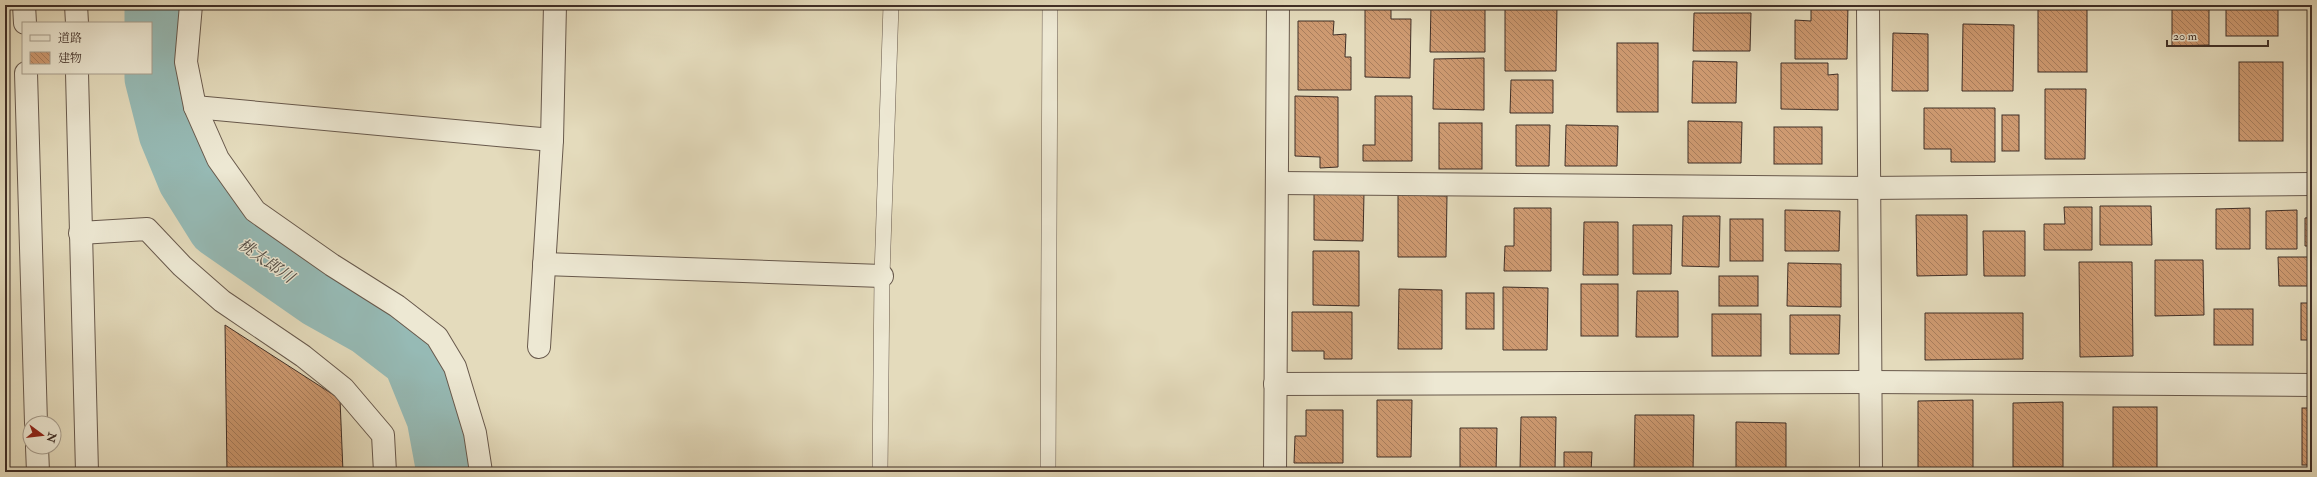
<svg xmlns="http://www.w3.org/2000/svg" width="2317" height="477" font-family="'IM FELL Double Pica','Noto Serif JP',serif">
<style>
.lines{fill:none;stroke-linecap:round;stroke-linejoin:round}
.river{stroke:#96bab5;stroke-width:61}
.building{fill:url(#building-back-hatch);stroke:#3f2e26}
.service-casing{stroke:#68594c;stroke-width:16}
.minor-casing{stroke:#68594c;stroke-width:24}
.tertiary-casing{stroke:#68594c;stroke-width:24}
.service{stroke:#ede8d3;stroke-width:15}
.minor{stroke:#ede8d3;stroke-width:22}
.tertiary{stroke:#ede8d3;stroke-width:22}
.labels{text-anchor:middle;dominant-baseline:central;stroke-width:3;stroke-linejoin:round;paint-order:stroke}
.water-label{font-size:16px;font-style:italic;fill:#504a43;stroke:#ede8d3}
</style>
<defs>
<pattern id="building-back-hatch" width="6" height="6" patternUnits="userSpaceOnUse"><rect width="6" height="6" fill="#ce9a71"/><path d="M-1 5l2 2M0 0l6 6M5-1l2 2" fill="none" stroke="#a97e5d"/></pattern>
</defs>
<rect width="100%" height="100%" fill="#e4dbbc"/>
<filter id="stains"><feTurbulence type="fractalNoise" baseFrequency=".005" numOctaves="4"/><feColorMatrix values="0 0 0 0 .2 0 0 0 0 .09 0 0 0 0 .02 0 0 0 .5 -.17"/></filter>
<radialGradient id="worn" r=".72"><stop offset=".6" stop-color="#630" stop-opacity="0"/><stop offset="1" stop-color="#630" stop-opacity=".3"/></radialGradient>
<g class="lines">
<polyline class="river" points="155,5 155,78 169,133 188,179 218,227 320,298 370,326 413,359 437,418 447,472"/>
</g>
<g class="building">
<polygon points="1431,5 1485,5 1485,52 1430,52"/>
<polygon points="1557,5 1556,71 1505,71 1505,6"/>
<polygon points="1811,5 1848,5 1847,59 1795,59 1795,20 1811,21"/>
<rect x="2038" y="5" width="49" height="67"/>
<rect x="2226" y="5" width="52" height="31"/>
<polygon points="2172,7 2209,7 2209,45 2172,46"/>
<polygon points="1365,8 1391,8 1391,19 1411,19 1410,78 1365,77"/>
<polygon points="1694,13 1751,13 1750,51 1693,51"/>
<polygon points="1298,21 1334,21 1333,35 1346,34 1345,57 1351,57 1351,90 1298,90"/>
<polygon points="1963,24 2014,25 2013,91 1962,91"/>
<polygon points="1893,33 1928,34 1928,91 1892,91"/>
<rect x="1617" y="43" width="41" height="69"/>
<polygon points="1484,58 1484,110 1433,109 1434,59"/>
<polygon points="1693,61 1737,62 1736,103 1692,103"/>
<rect x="2239" y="62" width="44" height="79"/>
<polygon points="1781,63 1828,63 1828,75 1838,74 1838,110 1781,109"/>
<polygon points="1511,80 1553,80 1553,113 1510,113"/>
<polygon points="2045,89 2086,89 2085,159 2045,159"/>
<polygon points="1295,96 1338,97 1338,167 1320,168 1320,157 1295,156"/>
<polygon points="1375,96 1412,96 1412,161 1363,161 1363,145 1375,145"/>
<polygon points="1924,108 1995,108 1995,162 1951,162 1951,149 1924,149"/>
<rect x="2002" y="115" width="17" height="36"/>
<polygon points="1688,121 1742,122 1741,163 1688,163"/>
<rect x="1439" y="123" width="43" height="46"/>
<polygon points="1516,125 1550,125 1549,166 1516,166"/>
<polygon points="1566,125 1618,126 1617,166 1565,166"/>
<rect x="1774" y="127" width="48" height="37"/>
<polygon points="1314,192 1364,193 1363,241 1314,240"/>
<polygon points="1398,195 1447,196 1446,257 1398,257"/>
<polygon points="2100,206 2151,206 2152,245 2100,245"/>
<polygon points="2064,207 2092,207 2092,250 2044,250 2044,224 2065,224"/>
<polygon points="1514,208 1551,208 1551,271 1504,271 1505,246 1514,246"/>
<polygon points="2250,208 2250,249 2216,249 2216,209"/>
<polygon points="1785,210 1840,211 1839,251 1785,251"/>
<polygon points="2297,210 2297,249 2266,249 2266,211"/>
<polygon points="1916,215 1967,215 1967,275 1917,276"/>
<polygon points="1683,216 1720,216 1719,267 1682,266"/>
<polygon points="2312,217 2312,246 2305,246 2305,218"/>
<rect x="1730" y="219" width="33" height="42"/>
<polygon points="1584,222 1618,222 1618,275 1583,275"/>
<polygon points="1633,225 1672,225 1671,274 1633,274"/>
<polygon points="1983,231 2025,231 2025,276 1984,276"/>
<polygon points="1313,251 1359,251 1359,306 1313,305"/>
<polygon points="2278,257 2312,257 2312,286 2279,286"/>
<polygon points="2155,260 2203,260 2204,315 2155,316"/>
<polygon points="2079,262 2132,262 2133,356 2080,357"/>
<polygon points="1788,263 1841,264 1841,307 1787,306"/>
<rect x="1719" y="276" width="39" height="30"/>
<rect x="1581" y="284" width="37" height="52"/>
<polygon points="1503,287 1548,288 1547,350 1503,350"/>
<polygon points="1399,289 1442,290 1442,349 1398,349"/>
<polygon points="1637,291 1678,291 1678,337 1636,337"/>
<rect x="1466" y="293" width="28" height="36"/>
<rect x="2301" y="303" width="11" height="37"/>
<rect x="2214" y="309" width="39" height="36"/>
<polygon points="1292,312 1352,312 1352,359 1324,359 1324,351 1292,351"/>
<polygon points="1925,313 2023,313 2023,359 1925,360"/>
<rect x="1712" y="314" width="49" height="42"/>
<polygon points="1790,315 1840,315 1839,354 1790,354"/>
<polygon points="225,325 340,399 343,472 227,472"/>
<polygon points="1377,400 1412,400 1411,457 1377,457"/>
<polygon points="1973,400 1973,469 1918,469 1918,401"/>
<polygon points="2063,402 2063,467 2013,467 2013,403"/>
<rect x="2113" y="407" width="44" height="62"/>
<rect x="2302" y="408" width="10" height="57"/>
<polygon points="1306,410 1343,410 1343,463 1294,463 1295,436 1306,436"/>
<polygon points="1635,415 1694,415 1693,471 1634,472"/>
<polygon points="1521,417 1556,417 1555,470 1520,470"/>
<polygon points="1736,422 1786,423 1786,472 1736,472"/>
<polygon points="1460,428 1497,428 1496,472 1460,472"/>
<polygon points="1564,452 1592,452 1591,472 1564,472"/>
<rect x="2203" y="471" width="51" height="1"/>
</g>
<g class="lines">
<defs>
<g id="service">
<polyline points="880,472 882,276 891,5"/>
<polyline points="1048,472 1050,5"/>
</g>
<g id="minor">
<polyline points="191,5 186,62 195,107 218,159 255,211 332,265 397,306 437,337 455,367 475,433 481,472"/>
<polyline points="1868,5 1871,472"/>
<polyline points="195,107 552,140"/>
<polyline points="1277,183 1868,188 2312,184"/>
<polyline points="80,233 147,229 182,266 222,301 303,356 343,388 383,435 385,472"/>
<polyline points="544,264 882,276"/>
<polyline points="539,347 552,140 555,5"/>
<polyline points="1275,384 1870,382 2312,385"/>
<polyline points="1275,472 1278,5"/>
</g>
<g id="tertiary">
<polyline points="24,5 25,23"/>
<polyline points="76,5 77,23"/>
<polyline points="26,73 36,423"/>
<polyline points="77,73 87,472"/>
<polyline points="37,447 38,472"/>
</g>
</defs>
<use href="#service" class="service-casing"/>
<use href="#minor" class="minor-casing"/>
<use href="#tertiary" class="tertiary-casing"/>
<use href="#service" class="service"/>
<use href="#minor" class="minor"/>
<use href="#tertiary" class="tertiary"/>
</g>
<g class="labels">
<g class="water-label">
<text transform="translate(266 261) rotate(35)">桃太郎川</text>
</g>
</g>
<rect width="2317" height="477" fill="none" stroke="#e4dbbc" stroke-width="20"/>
<rect x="6" y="6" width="2305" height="465" fill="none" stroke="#3f2e26" stroke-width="2"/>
<rect x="10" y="10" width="2297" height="457" fill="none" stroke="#3f2e26"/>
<rect x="22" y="22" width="130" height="52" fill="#ede8d3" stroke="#a79e8e"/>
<rect x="30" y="35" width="20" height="6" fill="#ede8d3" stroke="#a79e8e"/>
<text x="58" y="42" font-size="12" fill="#3f2e26">道路</text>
<rect x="30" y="52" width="20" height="12" fill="url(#building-back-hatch)" stroke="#a79e8e"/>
<text x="58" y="62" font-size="12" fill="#3f2e26">建物</text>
<g transform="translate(42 435) rotate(105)"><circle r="19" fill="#ede8d3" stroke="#a79e8e"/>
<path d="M0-3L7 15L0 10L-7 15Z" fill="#8f2418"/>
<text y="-6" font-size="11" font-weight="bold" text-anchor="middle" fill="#3f2e26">N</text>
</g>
<path d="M2167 40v6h101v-6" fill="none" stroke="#3f2e26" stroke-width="2"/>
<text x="2173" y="40" font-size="12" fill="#3f2e26" stroke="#ede8d3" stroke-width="3" paint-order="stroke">20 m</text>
<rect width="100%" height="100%" filter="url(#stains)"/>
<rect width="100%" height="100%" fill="url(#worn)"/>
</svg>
